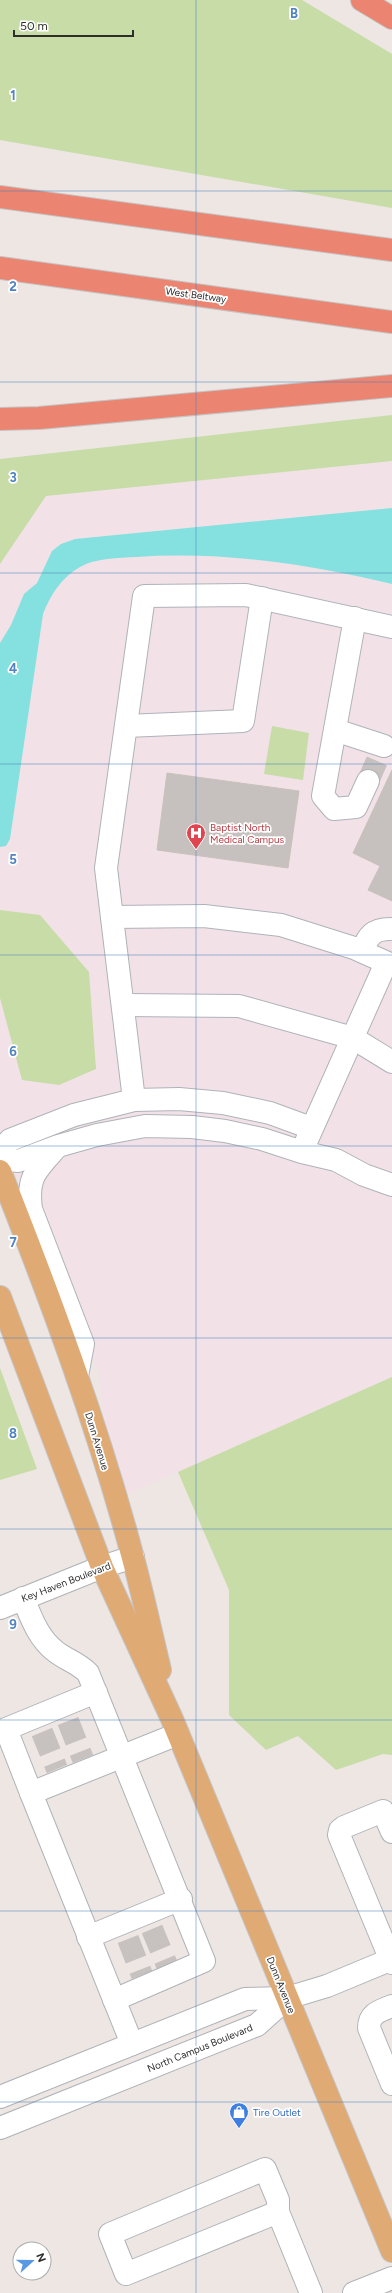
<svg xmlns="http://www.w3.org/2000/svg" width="392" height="2293" font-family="Figtree,sans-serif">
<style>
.medical{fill:#f2e2e7}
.green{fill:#c7dca7}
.water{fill:#84e1e0}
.building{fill:#c6c1be;stroke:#c9c1bc}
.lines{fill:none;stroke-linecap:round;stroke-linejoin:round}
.minor-tunnel{stroke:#c7c1bf;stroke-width:22;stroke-dasharray:22 11;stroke-linecap:butt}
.minor-casing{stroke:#afb3b8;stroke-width:24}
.major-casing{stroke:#c4c4c4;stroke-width:24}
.highway-casing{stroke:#c4c4c4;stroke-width:24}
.minor{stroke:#fff;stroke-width:22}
.major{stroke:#e0aa75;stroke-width:22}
.highway{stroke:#eb8470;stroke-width:22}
.grid{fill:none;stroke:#5083c0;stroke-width:1;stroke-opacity:0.55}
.labels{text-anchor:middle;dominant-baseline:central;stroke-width:3.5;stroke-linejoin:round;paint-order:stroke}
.street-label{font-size:10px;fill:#2e2e2e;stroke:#fff}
.health-label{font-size:10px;fill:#be3a42;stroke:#fff;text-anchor:start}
.shop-label{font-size:10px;fill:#366cbe;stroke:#fff;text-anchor:start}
.grid-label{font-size:13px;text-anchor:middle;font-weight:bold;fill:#5083c0;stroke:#fff;stroke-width:3.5;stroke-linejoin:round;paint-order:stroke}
</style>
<rect width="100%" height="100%" fill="#ede6e3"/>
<polygon class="medical" points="392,461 392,1377 126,1495 105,1425 98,1372 80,1317 22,1189 0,1136 0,564 46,496"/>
<g class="green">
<polygon points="0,0 302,0 392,54 392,208 0,140"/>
<polygon points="392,415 392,461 46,496 0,564 0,459"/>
<polygon points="272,726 309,733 303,780 264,774"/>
<polygon points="0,910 40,915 89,972 96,1069 59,1085 22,1080 0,998"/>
<polygon points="0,1368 37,1469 0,1480"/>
<polygon points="392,1377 392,1755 383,1754 336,1770 298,1736 266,1750 229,1715 229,1590 178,1472"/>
</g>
<path class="water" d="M392 508V584C308 564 222 551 136 557 119 558 95 558 80 567 61 578 51 594 43 614L10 839 6 846 0 847V643L11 625 24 594 37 583 52 551 61 544 75 539Z"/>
<g class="building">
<polygon points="392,770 392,901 368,890 380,866 353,853"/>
<polygon points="167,773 299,791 288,868 157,850"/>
</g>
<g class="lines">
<g class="minor-tunnel">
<polyline points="368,781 379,756"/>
<polyline points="68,1721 83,1759"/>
<polyline points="42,1732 57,1769"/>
<polyline points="152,1929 167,1965"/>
<polyline points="128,1939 142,1975"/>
</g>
<defs>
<g id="minor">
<polyline points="355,618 323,796 334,809 356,807 368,781"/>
<polyline points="126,726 243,721 262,598"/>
<polyline points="335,730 384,746"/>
<polyline points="112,917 204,916 281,925 354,948 392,965"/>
<path d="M362 951C368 936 373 929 390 929"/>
<polyline points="123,1005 239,1006 353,1038 392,1062"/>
<polyline points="134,1100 106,868 144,596 246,595 392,627"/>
<polyline points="306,1142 386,963"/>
<path d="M55 1149C35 1171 27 1178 31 1209L83 1344 77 1376"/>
<polyline points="0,1152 10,1140 74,1115 134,1100 179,1099 223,1103 270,1113 311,1128"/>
<polyline points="0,1159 18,1161 58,1146 97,1135 145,1126 192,1127 225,1131 262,1139 302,1152 336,1160 364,1175 392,1185"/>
<path d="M23 1598C31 1617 38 1638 55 1651 66 1660 77 1662 88 1673L204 1961 114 2000"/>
<polyline points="0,1608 102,1567 133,1557"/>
<polyline points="31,1793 6,1729 96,1692"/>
<polyline points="392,1832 383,1811 344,1827 340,1830 339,1835 392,1963"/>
<polyline points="88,1937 181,1899"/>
<path d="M392 2006C380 2011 369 2013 369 2028L392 2084"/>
<polyline points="132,2044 31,1793 178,1734"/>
<polyline points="0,2097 245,1999 287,1998 327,1986 392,1959"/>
<polyline points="0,2128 257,2025 287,1998"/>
<polyline points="278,2212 126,2274 110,2234 265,2169 278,2200 278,2212 311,2293"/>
<polyline points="354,2293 392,2278"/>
</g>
<g id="major">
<path d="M0 1171C50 1297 98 1426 133 1558 143 1595 151 1633 160 1670"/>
<polyline points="0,1297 102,1567 172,1719 392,2251"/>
</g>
<g id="highway">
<polyline points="362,0 392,18"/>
<polyline points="0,197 392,250"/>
<polyline points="0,268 392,322"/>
<polyline points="0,419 39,418 392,386"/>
</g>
</defs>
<use href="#minor" class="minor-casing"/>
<use href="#major" class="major-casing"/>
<use href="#highway" class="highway-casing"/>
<use href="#minor" class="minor"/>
<use href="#major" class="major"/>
<use href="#highway" class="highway"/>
</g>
<path class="grid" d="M196 0V2293M0 191H392M0 382H392M0 573H392M0 764H392M0 955H392M0 1146H392M0 1338H392M0 1529H392M0 1720H392M0 1911H392M0 2102H392"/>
<defs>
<symbol id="hospital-pin" viewBox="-11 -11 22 30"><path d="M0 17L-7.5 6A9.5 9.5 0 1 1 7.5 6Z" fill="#e0444e" stroke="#fff"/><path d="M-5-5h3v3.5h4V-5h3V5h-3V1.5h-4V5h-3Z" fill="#fff"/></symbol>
<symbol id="shop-pin" viewBox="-11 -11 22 30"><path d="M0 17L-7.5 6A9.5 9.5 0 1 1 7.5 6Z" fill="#3f7fe0" stroke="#fff"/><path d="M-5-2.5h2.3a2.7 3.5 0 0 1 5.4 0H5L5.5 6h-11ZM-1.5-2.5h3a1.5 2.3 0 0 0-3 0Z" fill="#fff"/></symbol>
</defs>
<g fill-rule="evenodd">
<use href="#hospital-pin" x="185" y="822" width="22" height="30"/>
<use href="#shop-pin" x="228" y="2101" width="22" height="30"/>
</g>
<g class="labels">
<g class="street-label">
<text transform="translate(196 295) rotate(8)">West Beltway</text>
<text transform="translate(97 1441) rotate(73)">Dunn Avenue</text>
<text transform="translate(66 1582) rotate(-21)">Key Haven Boulevard</text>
<text transform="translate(281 1985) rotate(68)">Dunn Avenue</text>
<text transform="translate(200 2048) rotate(-22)">North Campus Boulevard</text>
</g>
<g class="health-label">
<text x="210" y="827">Baptist North<tspan x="210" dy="12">Medical Campus</tspan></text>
</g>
<g class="shop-label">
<text x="253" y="2112">Tire Outlet</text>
</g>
</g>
<g class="grid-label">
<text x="294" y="18">B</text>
<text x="13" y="100">1</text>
<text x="13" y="291">2</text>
<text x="13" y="482">3</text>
<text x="13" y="673">4</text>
<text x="13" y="864">5</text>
<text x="13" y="1056">6</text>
<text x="13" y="1247">7</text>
<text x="13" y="1438">8</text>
<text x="13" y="1629">9</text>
</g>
<g transform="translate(32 2261) rotate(69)"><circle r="19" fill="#ffffff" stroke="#ababab"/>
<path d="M0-3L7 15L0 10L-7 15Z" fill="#5998e4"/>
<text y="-6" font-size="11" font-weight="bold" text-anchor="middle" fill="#2e2e2e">N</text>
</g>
<path d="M14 30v6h119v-6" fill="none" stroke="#2e2e2e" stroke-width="2"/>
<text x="20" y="30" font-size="12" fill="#2e2e2e" stroke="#ffffff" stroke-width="3" paint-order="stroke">50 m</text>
</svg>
